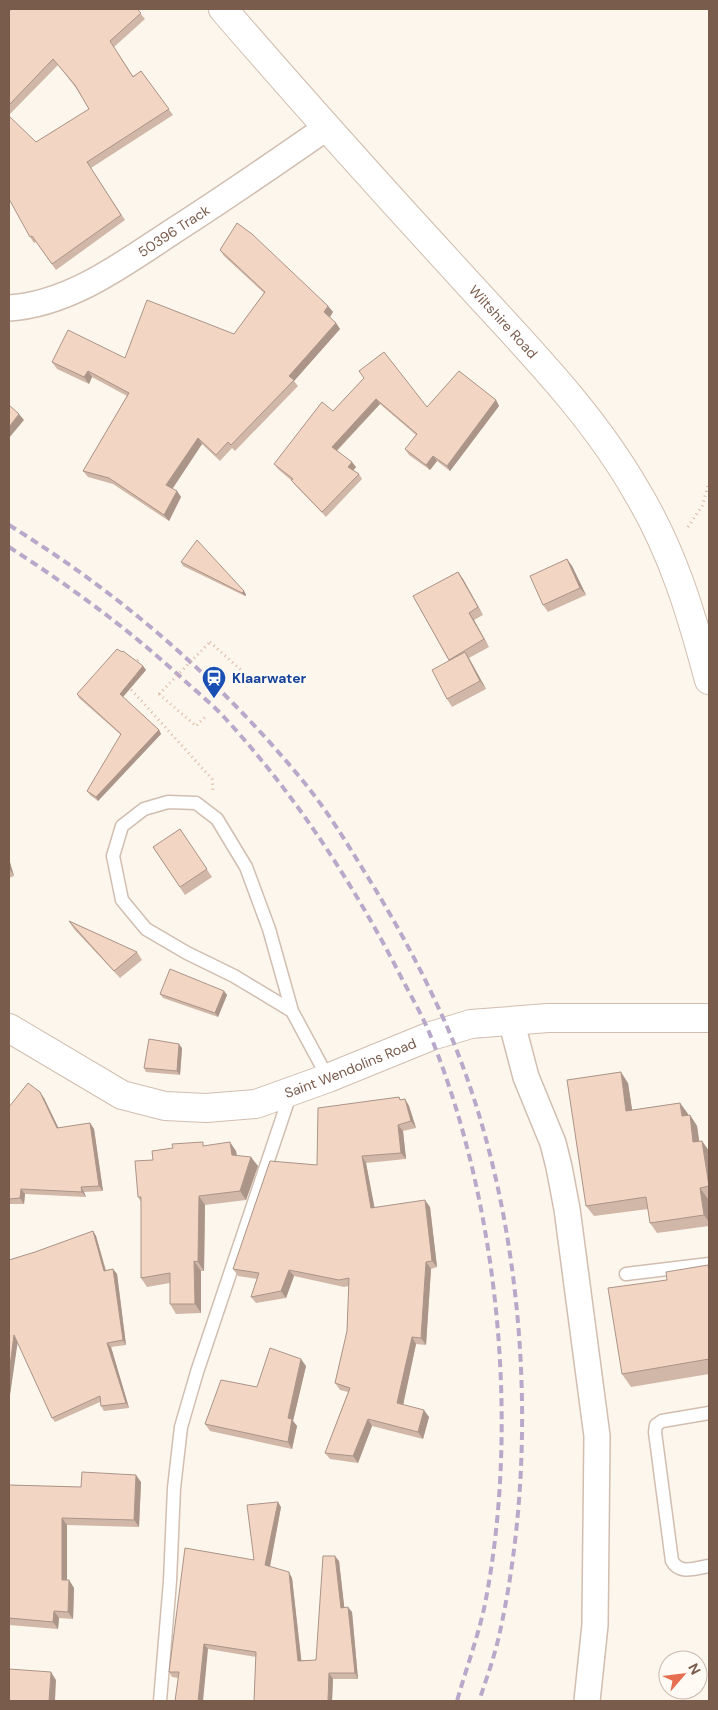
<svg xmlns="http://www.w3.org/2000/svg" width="718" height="1710" font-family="'DM Sans',sans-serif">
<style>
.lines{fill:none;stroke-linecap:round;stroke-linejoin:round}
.service-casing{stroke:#d1beb0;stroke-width:15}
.minor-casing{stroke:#d1beb0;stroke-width:28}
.tertiary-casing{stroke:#d1beb0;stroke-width:30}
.path{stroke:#d9b8a5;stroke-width:3;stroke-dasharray:1 4;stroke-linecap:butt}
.service{stroke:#fff;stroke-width:12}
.minor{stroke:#fff;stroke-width:25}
.tertiary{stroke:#fff;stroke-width:28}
.rail{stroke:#b9a8c9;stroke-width:4;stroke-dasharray:8 5;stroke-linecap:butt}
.path-bridge{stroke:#d9b8a5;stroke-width:3;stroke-dasharray:1 4;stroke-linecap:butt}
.wall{fill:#d1b7a8}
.shaded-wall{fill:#aa9588}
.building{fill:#f3d5c3;stroke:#aa9588}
.labels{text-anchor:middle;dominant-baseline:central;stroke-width:5;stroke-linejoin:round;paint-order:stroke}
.street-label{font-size:14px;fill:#7a5c4d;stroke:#fffaf3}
.transit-label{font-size:14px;font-weight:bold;fill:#164399;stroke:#fffaf3;text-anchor:start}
</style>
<rect width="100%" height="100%" fill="#fdf6ec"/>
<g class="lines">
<defs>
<g id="service">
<polyline points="292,1011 234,976 187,953 146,929 122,900 113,856 122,826 144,809 168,802 196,803 217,819 246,867 269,929 292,1011 328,1078"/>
<polyline points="626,1274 709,1264"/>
<path d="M709 1413 662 1421 656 1425 655 1432 672 1561C680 1575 696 1568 709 1566"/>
<polyline points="160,1701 170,1581 174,1488 181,1427 197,1372 291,1092"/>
</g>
<g id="minor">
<path id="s1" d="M9 308C72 304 127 261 178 228 228 196 277 162 326 128"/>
<polyline points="511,1020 526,1077 553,1143 559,1167 567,1209 597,1436 595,1625 587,1701"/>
</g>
<g id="tertiary">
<path id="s2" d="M223 9C299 97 377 184 456 270 520 341 589 408 637 492 673 552 691 613 709 680"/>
<path id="s3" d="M9 1028 122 1095 165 1106 206 1108 256 1104 328 1078 431 1036 471 1024 548 1018H709"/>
</g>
</defs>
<use href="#service" class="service-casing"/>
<use href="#minor" class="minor-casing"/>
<use href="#tertiary" class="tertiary-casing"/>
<g class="path">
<polyline points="688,527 702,506 709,483"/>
<polyline points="210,642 243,672 237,685"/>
<polyline points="134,664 141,657"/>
<polyline points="128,686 212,779 213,790"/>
<polyline points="159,694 196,726 205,717"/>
</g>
<use href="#service" class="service"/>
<use href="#minor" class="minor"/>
<use href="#tertiary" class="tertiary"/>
<g class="rail">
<path d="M9 525C122 595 218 678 303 781 326 809 345 840 364 871 396 922 424 974 448 1029 525 1209 542 1445 499 1636 494 1658 486 1680 479 1701"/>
<path d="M9 547C71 587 130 630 185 681 198 693 212 704 224 717 294 793 351 880 398 971 409 993 422 1014 431 1037 499 1206 520 1425 485 1604 478 1637 466 1669 457 1701"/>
</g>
<polyline class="path-bridge" points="159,694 210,642"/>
</g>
<g class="wall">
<polygon points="9,9 137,9 145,19 114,47 133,76 141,71 173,115 91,168 125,220 56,270 36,242 34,243 30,237 36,142 89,109 76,88 58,65 9,115 9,12 10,10"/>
<polygon points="220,250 328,306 333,312 330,317 336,323 340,329 294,381 298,386 235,451 232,448 220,461 202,444 172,489 177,491 181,497 169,521 113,484 88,477 83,471 127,396 92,377 89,384 57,369 52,362 125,358 234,334 264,293 224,256"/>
<polygon points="364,378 427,407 496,400 499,406 450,471 437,461 430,470 409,455 405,449 416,435 380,404 337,451 356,467 353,470 359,474 362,479 326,517 295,485 291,480 278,469 274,464 333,411"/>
<polygon points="567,559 572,566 586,595 548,612 543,605"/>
<polygon points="181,562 244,591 246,595 245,596 183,566"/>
<polygon points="458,572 463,579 483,615 474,620 489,647 469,658 486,689 452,707 447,699 449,661 413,596"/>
<polygon points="143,666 146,670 123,697 159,730 161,734 98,801 90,795 87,791 121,735 79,698 77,694"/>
<polygon points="180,829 212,877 185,895 153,847"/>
<polygon points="9,859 14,876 9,878"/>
<polygon points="69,921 137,952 142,960 120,978 74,929"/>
<polygon points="224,991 227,995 218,1017 163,998 160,994"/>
<polygon points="182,1048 180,1075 146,1072 144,1068"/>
<polygon points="628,1083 632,1110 680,1103 688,1114 688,1115 690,1115 697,1126 699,1141 702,1141 709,1151 709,1198 708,1199 709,1209 709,1226 657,1233 650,1223 648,1209 594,1216 586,1206"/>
<polygon points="399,1097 401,1100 405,1099 409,1106 416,1128 403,1131 406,1159 366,1163 374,1208 430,1207 437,1267 431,1269 426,1345 416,1344 403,1405 429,1417 423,1439 372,1426 358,1463 330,1459 325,1453 348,1392 340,1390 335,1383 347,1331 349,1286 344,1287 294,1276 286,1298 256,1303 251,1297 257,1279 238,1276 233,1269 317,1165"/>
<polygon points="44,1098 58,1128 90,1123 94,1129 103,1191 84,1192 86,1197 25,1194 24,1204 9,1204 9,1107"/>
<polygon points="205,1146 236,1151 237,1156 258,1166 246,1200 205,1205 204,1271 201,1271 201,1313 176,1314 170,1304 170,1283 147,1287 141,1278 141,1202 138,1197 153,1160"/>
<polygon points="93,1231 96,1236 106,1270 113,1269 117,1274 126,1345 111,1347 129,1408 104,1411 101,1406 100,1402 55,1422 52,1418 17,1341 9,1402 9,1260 35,1252"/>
<polygon points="708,1265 709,1267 709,1374 631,1387 622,1374 667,1280"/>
<polygon points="306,1366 293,1421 297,1426 292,1449 210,1431 205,1424 257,1387"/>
<polygon points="141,1482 139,1527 67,1525 67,1580 69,1580 74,1588 73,1619 59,1618 58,1629 9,1625 9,1485 81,1487"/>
<polygon points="281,1507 270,1567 292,1578 301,1660 316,1660 339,1561 344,1607 352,1612 358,1679 333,1679 332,1701 254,1701 256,1657 208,1649 178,1678 172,1677 169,1672 254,1560"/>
</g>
<g class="shaded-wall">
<polygon points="328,306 333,312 329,318 324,312"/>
<polygon points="336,323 340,329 294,381 289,376"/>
<polygon points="88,371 92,377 89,384 84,377"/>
<polygon points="376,399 380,404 335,452 332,447"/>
<polygon points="496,400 499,406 450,471 447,466"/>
<polygon points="19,414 24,420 9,438 9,427"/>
<polygon points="198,438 202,444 171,491 166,485"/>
<polygon points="433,456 437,461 430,470 426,465"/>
<polygon points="352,462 356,467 352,472 348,467"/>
<polygon points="177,491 181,497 169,521 164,515"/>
<polygon points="567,559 572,566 586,595 580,588"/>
<polygon points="458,572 463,579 483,615 478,607"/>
<polygon points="244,591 246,595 245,596 242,593"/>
<polygon points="469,613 474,620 489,647 484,639"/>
<polygon points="465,652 470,660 486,689 480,681"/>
<polygon points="143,666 146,670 122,698 120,694"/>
<polygon points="159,730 161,734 98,801 96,797"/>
<polygon points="9,859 14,876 9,868"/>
<polygon points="224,991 227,995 218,1017 215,1013"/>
<polygon points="179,1044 182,1048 180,1075 177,1071"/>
<polygon points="621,1072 628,1083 634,1122 626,1111"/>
<polygon points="40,1092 44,1098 61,1133 57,1128"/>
<polygon points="405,1099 409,1106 416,1128 411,1121"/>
<polygon points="680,1103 688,1114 690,1127 682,1116"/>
<polygon points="690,1115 697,1126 701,1153 693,1142"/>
<polygon points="90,1123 94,1129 103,1191 99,1186"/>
<polygon points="398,1125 403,1131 406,1159 401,1153"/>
<polygon points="702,1141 709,1151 709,1188 709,1186"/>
<polygon points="230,1142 236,1151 238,1164 232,1155"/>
<polygon points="362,1156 366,1163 376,1215 371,1208"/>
<polygon points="251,1157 258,1166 246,1200 240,1191"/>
<polygon points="81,1187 84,1192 86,1197 82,1192"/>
<polygon points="700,1188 708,1199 709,1209 709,1222 704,1215"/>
<polygon points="21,1189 25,1194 24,1204 20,1198"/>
<polygon points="199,1196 205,1205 204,1271 198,1262"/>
<polygon points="425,1200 430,1207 437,1267 432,1261"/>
<polygon points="93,1231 96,1236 107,1276 104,1271"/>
<polygon points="194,1261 201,1271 201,1313 195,1304"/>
<polygon points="426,1262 431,1269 426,1345 421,1338"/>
<polygon points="113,1269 117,1274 126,1345 123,1340"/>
<polygon points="289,1270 294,1276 286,1298 281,1291"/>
<polygon points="14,1335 18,1340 9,1402 9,1374"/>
<polygon points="412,1337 416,1344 402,1410 397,1403"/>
<polygon points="107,1343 111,1347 129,1408 126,1403"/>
<polygon points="301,1359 306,1366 293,1421 297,1426 292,1449 288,1442 288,1418"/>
<polygon points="424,1410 429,1417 423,1439 418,1432"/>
<polygon points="368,1419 372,1426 358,1463 353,1456"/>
<polygon points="136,1475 141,1482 139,1527 134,1520"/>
<polygon points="278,1502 281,1507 269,1571 265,1565"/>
<polygon points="62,1518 67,1525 67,1587 62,1580"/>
<polygon points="335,1556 339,1561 345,1613 341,1608"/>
<polygon points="289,1572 292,1578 302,1666 298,1661"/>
<polygon points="69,1580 74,1588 73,1619 68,1612"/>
<polygon points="348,1607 352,1612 358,1679 355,1673"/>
<polygon points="54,1611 59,1618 58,1629 53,1622"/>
<polygon points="204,1644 208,1649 203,1701 198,1701"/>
<polygon points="51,1672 56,1680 55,1701 49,1701"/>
<polygon points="329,1673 333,1679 332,1701 328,1701"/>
</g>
<g class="building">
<polygon points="10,9 137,9 141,13 110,41 133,77 141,71 169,109 87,162 121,215 52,264 32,236 30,237 9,199 9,116 36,142 89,109 75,85 53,59 9,105 9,12 11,9"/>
<polygon points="237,223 252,234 328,306 324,312 336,323 289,376 294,380 231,445 228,442 216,455 198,438 166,485 177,491 164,515 109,478 83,471 129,393 88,371 84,377 52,362 68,330 125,358 147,300 234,334 265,292 220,250"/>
<polygon points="384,352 427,407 459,371 496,400 447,466 433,456 426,465 405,449 417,434 376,399 332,447 352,462 348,467 359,474 322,512 291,480 293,479 274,464 322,402 333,411 364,378 359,371"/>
<polygon points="9,405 19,414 9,427"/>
<polygon points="197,540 244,591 242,593 181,562"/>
<polygon points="567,559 580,588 543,605 530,576"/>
<polygon points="458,572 478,607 469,613 484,639 449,660 413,596"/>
<polygon points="117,649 122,652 123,651 143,666 120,694 159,730 96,797 87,791 121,734 77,694"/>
<polygon points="465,652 480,681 447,699 432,670"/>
<polygon points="180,829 207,869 180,887 153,847"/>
<polygon points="69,921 137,952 114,971"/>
<polygon points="170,969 224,991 215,1013 160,994"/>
<polygon points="149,1039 179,1044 177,1071 144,1068"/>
<polygon points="621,1072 626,1111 680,1103 682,1116 690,1115 693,1142 702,1141 709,1186 700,1188 704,1215 650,1223 646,1197 586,1206 567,1080"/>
<polygon points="28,1083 40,1092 57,1128 90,1123 99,1186 81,1187 82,1192 21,1189 20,1198 9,1199 9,1107"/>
<polygon points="399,1097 400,1100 405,1099 411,1121 398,1125 401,1153 362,1156 371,1208 425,1200 432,1261 426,1262 421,1338 412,1337 397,1403 424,1410 418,1432 368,1419 353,1456 325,1453 350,1388 335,1383 347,1331 349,1278 339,1280 289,1270 281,1291 251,1297 259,1273 233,1269 270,1161 317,1165 318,1108"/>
<polygon points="203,1142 203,1146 230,1142 232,1155 251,1157 240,1191 199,1196 198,1262 194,1261 195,1304 170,1304 170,1273 141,1278 141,1197 138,1197 135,1161 153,1160 152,1151 173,1148 172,1144"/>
<polygon points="93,1231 104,1271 113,1269 123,1340 107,1343 126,1403 101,1406 100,1396 52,1418 14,1335 9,1374 9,1260 35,1252"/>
<polygon points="708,1265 709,1272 709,1359 622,1374 608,1288 667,1280 666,1272"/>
<polygon points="270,1348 301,1359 288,1418 292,1419 288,1442 205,1424 221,1380 257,1387"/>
<polygon points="82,1472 136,1475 134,1520 62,1518 62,1580 69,1580 68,1612 54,1611 53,1622 9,1618 9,1485 81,1487"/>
<polygon points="278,1502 265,1565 289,1572 298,1661 316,1660 323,1556 335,1556 341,1608 348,1607 355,1673 329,1673 328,1701 254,1701 256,1652 204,1644 198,1701 175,1701 179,1672 169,1672 185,1548 254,1560 247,1505"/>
<polygon points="9,1669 51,1672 49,1701 9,1701"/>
</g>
<defs>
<symbol id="station-pin" viewBox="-11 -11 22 30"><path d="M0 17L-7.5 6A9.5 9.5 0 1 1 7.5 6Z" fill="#1a4fb4" stroke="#fffaf3"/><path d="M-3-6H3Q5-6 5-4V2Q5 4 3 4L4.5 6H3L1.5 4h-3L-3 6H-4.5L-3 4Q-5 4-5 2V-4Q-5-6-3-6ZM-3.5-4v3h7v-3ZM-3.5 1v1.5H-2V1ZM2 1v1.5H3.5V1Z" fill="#fff"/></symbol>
</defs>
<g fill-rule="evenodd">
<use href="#station-pin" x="200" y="664" width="28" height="38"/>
</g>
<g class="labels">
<g class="street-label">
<text stroke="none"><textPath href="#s1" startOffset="184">50396 Track</textPath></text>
<text stroke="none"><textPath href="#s2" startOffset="420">Wiltshire Road</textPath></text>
<text stroke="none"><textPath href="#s3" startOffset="368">Saint Wendolins Road</textPath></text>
</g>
<g class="transit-label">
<text x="232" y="678">Klaarwater</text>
</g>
</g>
<rect width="718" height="1710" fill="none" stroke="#7a5c4d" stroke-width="20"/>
<g transform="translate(683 1675) rotate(62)"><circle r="24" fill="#fffaf3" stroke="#cabbb1"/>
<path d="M0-4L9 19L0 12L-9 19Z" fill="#e76f51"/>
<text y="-8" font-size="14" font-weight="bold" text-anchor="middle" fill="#7a5c4d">N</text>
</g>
</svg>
